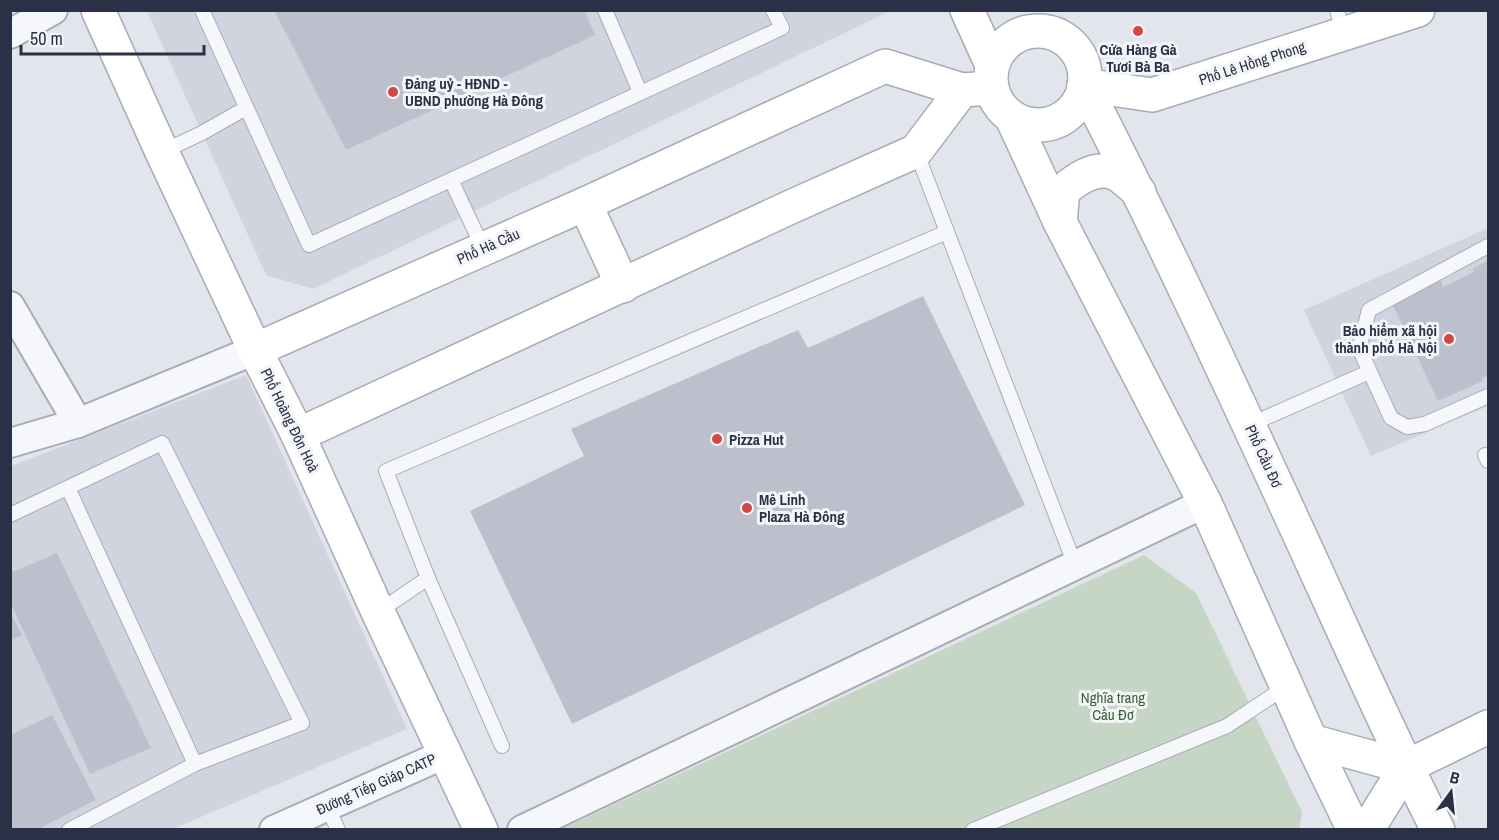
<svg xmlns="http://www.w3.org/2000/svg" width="1499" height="840" font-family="'Archivo Narrow',sans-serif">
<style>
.built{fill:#d1d4de}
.green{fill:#c6d6c4}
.building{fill:#bdc0cc}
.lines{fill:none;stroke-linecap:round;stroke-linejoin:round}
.lane-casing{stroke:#a8abb7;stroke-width:16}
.street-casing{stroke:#a8abb7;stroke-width:32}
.secondary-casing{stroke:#a8abb7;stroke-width:36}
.lane{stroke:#f6f7fa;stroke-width:14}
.street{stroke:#f6f7fa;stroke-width:28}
.secondary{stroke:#fff;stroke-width:33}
.poi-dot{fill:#d44546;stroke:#f3f5f9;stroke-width:2}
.labels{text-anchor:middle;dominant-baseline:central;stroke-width:6;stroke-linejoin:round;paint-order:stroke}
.poi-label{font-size:15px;font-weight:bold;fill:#2a3045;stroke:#f3f5f9;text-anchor:start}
.street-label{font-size:15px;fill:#2a3045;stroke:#f3f5f9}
.park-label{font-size:15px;fill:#396137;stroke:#f3f5f9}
</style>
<rect width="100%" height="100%" fill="#e3e5ec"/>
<g class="built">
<polygon points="147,11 890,11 313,289 266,275"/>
<polygon points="1488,228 1488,406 1371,456 1304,310"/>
<polygon points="246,375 407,729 173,829 11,830 11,466"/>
</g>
<polygon class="green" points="1144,555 1196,593 1302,812 1299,830 560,830"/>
<g class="building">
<polygon points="274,10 584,10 595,35 346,150"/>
<polygon points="1488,261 1488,375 1482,378 1483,381 1438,401 1392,303 1441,281 1443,287 1474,272 1473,268"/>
<polygon points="923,296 1025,505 572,724 470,511 584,456 571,429 798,330 808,348"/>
<polygon points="57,553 151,748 90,774 10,602 10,573"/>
<polygon points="10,612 22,635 10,641"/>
<polygon points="52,715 96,800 36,830 10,830 10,735"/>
</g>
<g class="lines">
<defs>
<g id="lane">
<polyline points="202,10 309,245 782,28 773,10"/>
<polyline points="605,10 640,92"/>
<polyline points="1337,10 1343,33"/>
<polyline points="916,151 1075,565"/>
<polyline points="162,152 202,133 246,108"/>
<polyline points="451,180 483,248"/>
<polyline points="1488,246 1369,310 1359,348 1391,418 1407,427 1425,424 1488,396"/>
<polyline points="1249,425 1369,372"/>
<polyline points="1485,455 1488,461"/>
<polyline points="68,488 195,764"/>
<polyline points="10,515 162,443 302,723 195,764 69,830"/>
<polyline points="428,578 502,746"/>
<polyline points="378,612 428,578 386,471 947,232"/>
<polyline points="327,806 338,830"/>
<polyline points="973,830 1227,726 1287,686"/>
</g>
<g id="street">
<polyline points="10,34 53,10"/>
<polyline points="10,306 78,423"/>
<polyline points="10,443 78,423 255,350"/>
<polyline points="274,830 445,754"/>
<polyline points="522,830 1205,503"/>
</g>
<g id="secondary">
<polyline points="98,10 162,152 255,350 298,435 378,612 481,830"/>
<polyline points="967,10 992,65"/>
<circle cx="1038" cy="78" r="47"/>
<path d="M1084 85C1161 234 1231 386 1301 538 1346 636 1389 734 1438 830"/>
<polyline points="1084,85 1152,95 1418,10"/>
<polyline points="1012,118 1060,222 1205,503 1311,741 1354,830"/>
<polyline points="585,204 623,286"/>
<path d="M1060 222 1063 191C1075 180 1094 167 1111 172 1121 174 1131 186 1139 192"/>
<polyline points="255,350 585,204 885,66 962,90 992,88"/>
<polyline points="298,435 795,205 916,151 962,90"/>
<polyline points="1311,741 1406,767"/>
<polyline points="1406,767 1488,727"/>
<polyline points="1367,830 1406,767"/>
</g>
</defs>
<use href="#lane" class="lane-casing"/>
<use href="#street" class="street-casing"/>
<use href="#secondary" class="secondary-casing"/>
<use href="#lane" class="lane"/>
<use href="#street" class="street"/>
<use href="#secondary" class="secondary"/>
</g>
<g class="poi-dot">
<circle cx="1138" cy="31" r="6"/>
<circle cx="393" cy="92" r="6"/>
<circle cx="1449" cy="339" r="6"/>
<circle cx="717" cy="439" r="6"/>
<circle cx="747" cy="508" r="6"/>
</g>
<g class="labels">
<g class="poi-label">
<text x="1138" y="49" text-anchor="middle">Cửa Hàng Gà<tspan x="1138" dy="17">Tươi Bà Ba</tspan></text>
<text x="405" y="83">Đảng uỷ - HĐND -<tspan x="405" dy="17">UBND phường Hà Đông</tspan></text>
<text x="1437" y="330" text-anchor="end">Bảo hiểm xã hội<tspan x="1437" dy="17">thành phố Hà Nội</tspan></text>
<text x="729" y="439">Pizza Hut</text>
<text x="759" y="499">Mê Linh<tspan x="759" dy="17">Plaza Hà Đông</tspan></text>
</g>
<g class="street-label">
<text transform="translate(1252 63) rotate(-18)">Phố Lê Hồng Phong</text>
<text transform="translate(488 246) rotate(-24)">Phố Hà Cầu</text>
<text transform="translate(290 420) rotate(64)">Phố Hoàng Đôn Hoà</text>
<text transform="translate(1264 456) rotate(65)">Phố Cầu Đơ</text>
<text transform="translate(376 784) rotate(-24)">Đường Tiếp Giáp CATP</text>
</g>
<g class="park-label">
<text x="1113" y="697">Nghĩa trang<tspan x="1113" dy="17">Cầu Đơ</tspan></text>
</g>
</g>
<rect width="1499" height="840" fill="none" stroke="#2a3045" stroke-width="24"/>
<g transform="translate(1451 792) rotate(15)" stroke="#f3f5f9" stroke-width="4.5" paint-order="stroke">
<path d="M0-4.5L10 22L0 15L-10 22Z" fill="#2a3045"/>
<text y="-9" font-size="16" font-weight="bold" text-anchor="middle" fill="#2a3045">B</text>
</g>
<path d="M21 45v9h183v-9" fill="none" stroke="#2a3045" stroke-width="3"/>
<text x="30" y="45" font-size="18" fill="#2a3045" stroke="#f3f5f9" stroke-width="4.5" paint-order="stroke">50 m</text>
</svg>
